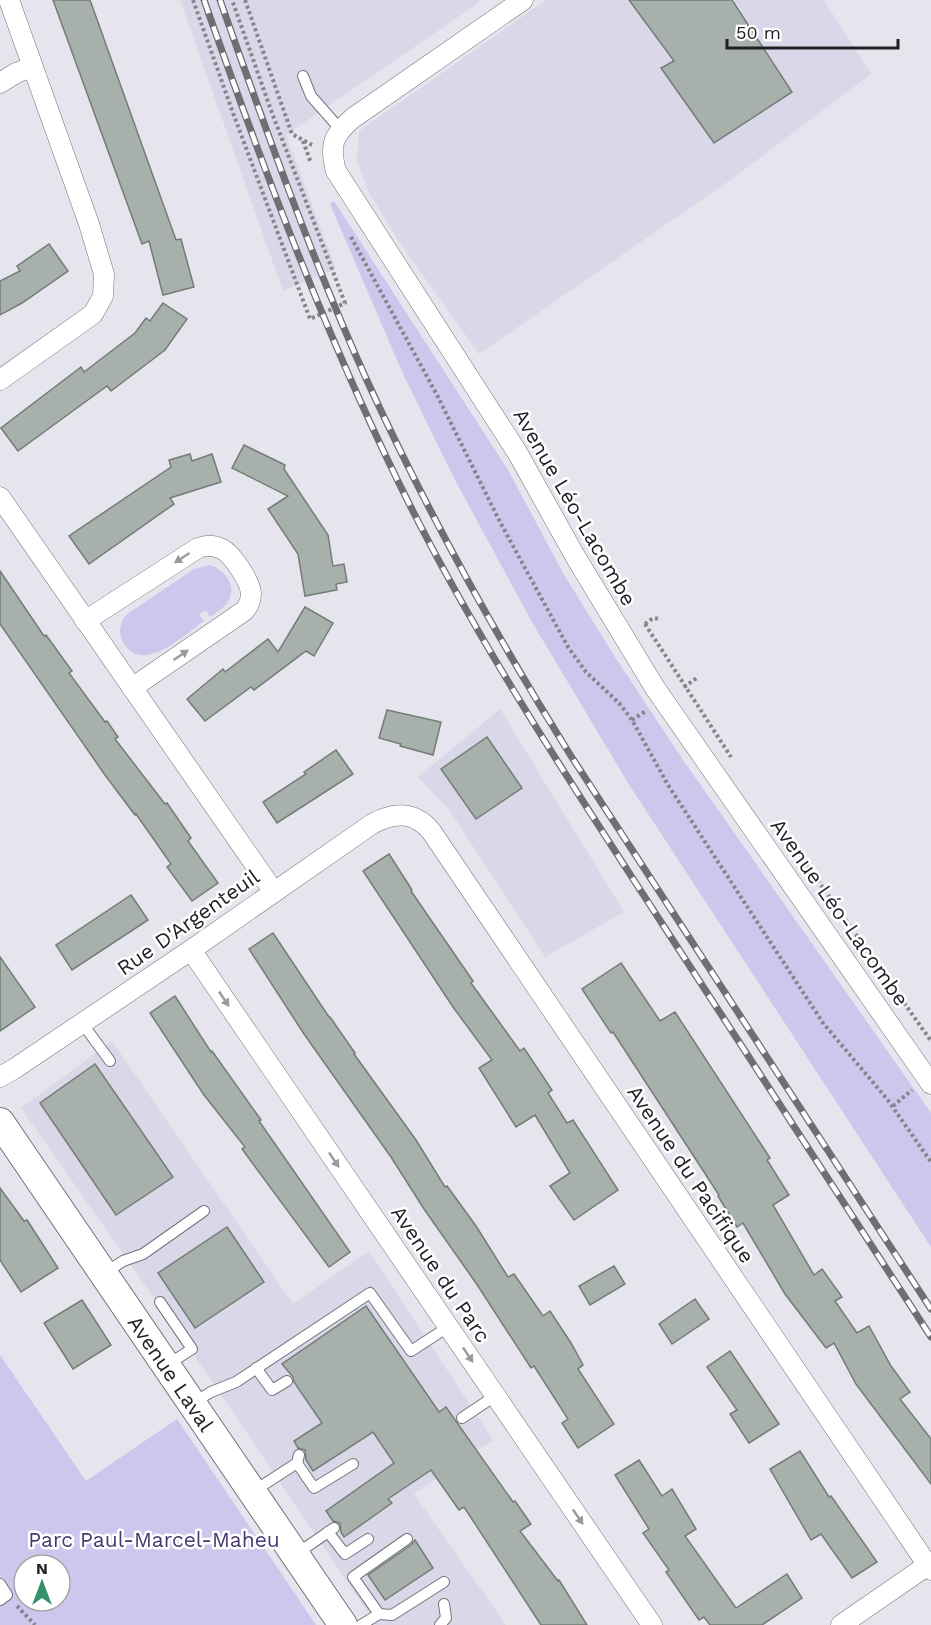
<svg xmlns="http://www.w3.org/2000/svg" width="931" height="1625" font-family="'Work Sans',sans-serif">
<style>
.built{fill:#dad8e8}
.green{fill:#cec6ed;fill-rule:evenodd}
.building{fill:#a7b0ab;stroke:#737c77;stroke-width:1.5}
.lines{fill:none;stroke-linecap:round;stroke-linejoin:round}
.lane-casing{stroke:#75737c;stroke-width:12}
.street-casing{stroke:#75737c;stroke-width:21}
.secondary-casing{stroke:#75737c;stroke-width:30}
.path{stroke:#87858c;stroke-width:4;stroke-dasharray:3 3;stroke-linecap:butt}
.lane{stroke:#fff;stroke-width:10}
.street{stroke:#fff;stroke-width:20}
.secondary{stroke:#fff;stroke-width:28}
.rail-casing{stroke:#6f6e74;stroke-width:7}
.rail{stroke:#fff;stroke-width:4.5;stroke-dasharray:14;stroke-linecap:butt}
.oneway{fill:#9b9a9c}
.labels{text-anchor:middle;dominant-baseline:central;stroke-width:5;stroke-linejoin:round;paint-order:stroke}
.street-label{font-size:21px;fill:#201f23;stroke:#fff}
.park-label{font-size:21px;fill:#493973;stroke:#fff}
</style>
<rect width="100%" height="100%" fill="#e6e4ed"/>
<g class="built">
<polygon points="180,0 480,0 477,4 286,135 336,269 283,291"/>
<polygon points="546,0 824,0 871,74 729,181 479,354 399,242 368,191 357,160 359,131"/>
<polygon points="500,709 624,912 545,957 450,811 418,777"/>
<polygon points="112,1041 293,1304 369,1251 493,1440 414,1494 506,1625 376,1625 205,1371 21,1108"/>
</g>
<g class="green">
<polygon points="334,201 508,470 563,573 615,657 683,760 931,1113 931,1247 628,783 532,622 455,480 404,376 330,204"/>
<path d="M210 565C224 569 237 586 229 600 225 608 216 612 210 617L206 610 199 614 204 621C184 635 142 676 123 642 118 633 120 623 126 615L194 569Z"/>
<path d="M0 1355 86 1481 177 1419 316 1625H0ZM24 1565H60V1601H24Z"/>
</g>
<g class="building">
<polygon points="53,0 90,0 176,240 181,239 194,287 163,295 149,241 142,244"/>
<polygon points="629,0 732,0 792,92 714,143 661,68 674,61"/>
<polygon points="49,244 68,271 22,303 0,315 0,281 20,271 17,266"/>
<polygon points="163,303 187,319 165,350 111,391 107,386 18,451 1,428 81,367 84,372 135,333 146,318 150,321"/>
<polygon points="244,445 285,465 284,469 328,535 333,566 344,564 347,582 336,584 337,590 305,596 298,554 268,509 288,496 232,468"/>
<polygon points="190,454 192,461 212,454 221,482 170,498 174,504 89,564 69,536 171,467 169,460"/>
<polygon points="0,571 44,636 46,635 72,671 69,673 105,722 107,721 118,737 115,739 165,804 167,803 191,838 188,841 218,883 192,901 167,867 171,864 136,814 135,815 105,775 0,624"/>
<polygon points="305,607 333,623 314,656 306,651 254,690 251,687 205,721 187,699 223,669 225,672 268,639 278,652"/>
<polygon points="387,710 441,722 433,755 400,746 401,744 379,738"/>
<polygon points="487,737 522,788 476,819 441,769"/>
<polygon points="336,750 353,774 277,823 263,802 306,774 304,772"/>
<polygon points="389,854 412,890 411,891 473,981 471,983 520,1051 524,1048 552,1090 548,1093 567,1123 573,1120 618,1190 574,1220 550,1186 570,1173 535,1115 516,1127 479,1068 492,1060 453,1007 363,871"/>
<polygon points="131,895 148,920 72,970 56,945"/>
<polygon points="273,933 329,1017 330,1017 355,1053 354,1054 416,1140 445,1187 447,1186 476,1226 508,1277 514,1274 543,1316 550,1311 571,1343 583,1365 578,1369 614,1424 578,1448 562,1423 568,1419 534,1366 531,1368 478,1286 424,1209 391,1157 304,1034 249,949"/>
<polygon points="0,957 35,1007 0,1031"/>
<polygon points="621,963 660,1021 675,1012 770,1158 767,1160 789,1195 773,1205 814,1275 822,1269 842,1297 835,1301 857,1333 869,1326 891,1366 910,1392 900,1399 931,1439 931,1484 856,1384 834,1343 826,1348 785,1294 743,1223 737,1227 718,1196 719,1195 613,1032 611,1033 582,989"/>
<polygon points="175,996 211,1052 212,1051 261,1120 259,1121 350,1252 329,1267 242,1149 245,1147 204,1095 150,1013"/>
<polygon points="95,1064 173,1177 116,1215 40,1103"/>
<polygon points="0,1188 24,1221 27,1220 58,1268 21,1292 0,1260"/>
<polygon points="227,1227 264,1282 195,1328 158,1273"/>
<polygon points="614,1266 625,1284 590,1305 579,1286"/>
<polygon points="695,1299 709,1319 672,1344 659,1324"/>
<polygon points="82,1300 111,1345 73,1369 44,1323"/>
<polygon points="366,1306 439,1412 446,1407 513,1502 515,1501 531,1524 520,1531 558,1581 559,1580 587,1625 541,1625 464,1507 459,1510 431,1470 388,1499 392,1503 344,1537 341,1532 340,1523 333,1521 326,1511 394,1463 373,1432 313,1471 306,1460 305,1450 298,1448 294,1441 322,1423 294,1382 293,1377 282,1364"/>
<polygon points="730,1351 779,1424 749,1443 730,1414 737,1410 707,1367"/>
<polygon points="800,1451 829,1497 831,1496 877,1562 852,1578 821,1534 811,1540 770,1469"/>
<polygon points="639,1460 662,1496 672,1489 696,1529 685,1536 736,1608 787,1574 802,1598 762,1625 710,1625 704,1617 699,1620 666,1572 669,1570 643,1533 649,1529 615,1475"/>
<polygon points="415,1540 433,1568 385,1600 368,1575 411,1545"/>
</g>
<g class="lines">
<defs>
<g id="lane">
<polyline points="303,76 311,96 340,129"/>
<polyline points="82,1023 110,1061"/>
<polyline points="105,1273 123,1261 143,1254 204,1211"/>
<polyline points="160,1302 192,1349 167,1365"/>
<polyline points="256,1368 272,1390 287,1381"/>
<polyline points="193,1403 211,1392 236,1382 370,1293 411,1351 448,1327"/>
<polyline points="462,1418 495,1396"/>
<polyline points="297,1463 314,1488 353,1464"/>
<polyline points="254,1491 297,1463 299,1455"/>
<polyline points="328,1532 345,1554 368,1539"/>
<polyline points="295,1555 334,1528"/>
<polyline points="0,1584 7,1595 0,1600"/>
<polyline points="379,1614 392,1615 444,1582"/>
<polyline points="361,1625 379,1614 353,1577 407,1539"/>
<polyline points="440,1625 446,1618 444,1604"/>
</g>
<g id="street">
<path d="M523 0 353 118C333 135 329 145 336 171L517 452 575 556 655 688 931 1084"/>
<polyline points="0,83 16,73 32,67"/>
<polyline points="0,380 93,314 103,296 104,274 89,224 9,0"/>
<polyline points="0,497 274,892"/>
<path d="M85 621 198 548C206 545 214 545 222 549 232 554 250 581 251 593 251 600 249 606 244 611L132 688"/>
<polyline points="191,950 652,1625"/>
<path d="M0 1077 14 1069 191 950 372 824C394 812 414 811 431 831L931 1570"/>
<polyline points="841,1625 928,1565"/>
</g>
<g id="secondary">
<path id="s1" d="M0 1122 343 1625"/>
</g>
</defs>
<use href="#lane" class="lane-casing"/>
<use href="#street" class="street-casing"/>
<use href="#secondary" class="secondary-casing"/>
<g class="path">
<polyline points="193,0 233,113 310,319 345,303 272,113 232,0"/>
<polyline points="245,0 292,134 312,145"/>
<polyline points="303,141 311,163"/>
<polyline points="351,237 437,395 500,522 568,647 586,672 619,703 632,720 668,785 823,1023 887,1099 931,1162"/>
<polyline points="645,624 731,757"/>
<polyline points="645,624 653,618 661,619"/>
<polyline points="684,687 698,677"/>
<polyline points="632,720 646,711"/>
<polyline points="790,841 931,1041"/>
<polyline points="893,1106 912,1090"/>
<polyline points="17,1606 35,1625"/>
</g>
<use href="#lane" class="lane"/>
<use href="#street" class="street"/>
<use href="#secondary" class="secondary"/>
<defs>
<g id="rail">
<path d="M204 0C267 179 333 356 420 525 492 664 578 794 663 925 752 1062 842 1200 931 1337"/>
<path d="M220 0C266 130 312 260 369 385 428 513 496 636 571 756L931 1309"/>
</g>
</defs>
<use href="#rail" class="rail-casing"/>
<use href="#rail" class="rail"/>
</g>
<defs><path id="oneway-solid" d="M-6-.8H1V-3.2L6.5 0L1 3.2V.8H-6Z" transform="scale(1.5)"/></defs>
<g class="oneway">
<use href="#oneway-solid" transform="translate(182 558) rotate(147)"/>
<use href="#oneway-solid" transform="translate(181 655) rotate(-34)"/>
<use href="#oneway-solid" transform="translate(224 999) rotate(56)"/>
<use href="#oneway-solid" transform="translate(334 1160) rotate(56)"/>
<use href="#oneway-solid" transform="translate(468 1355) rotate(56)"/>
<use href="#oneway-solid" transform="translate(578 1517) rotate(56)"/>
</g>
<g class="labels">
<g class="street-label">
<text transform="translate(575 507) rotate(60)">Avenue Léo-Lacombe</text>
<text transform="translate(840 912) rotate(55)">Avenue Léo-Lacombe</text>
<text transform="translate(188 922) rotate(-35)">Rue D'Argenteuil</text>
<text transform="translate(691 1174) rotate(56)">Avenue du Pacifique</text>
<text transform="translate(441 1274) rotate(56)">Avenue du Parc</text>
<text stroke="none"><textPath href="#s1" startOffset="304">Avenue Laval</textPath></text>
</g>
<g class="park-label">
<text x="154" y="1539">Parc Paul-Marcel-Maheu</text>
</g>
</g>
<g transform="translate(42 1583)"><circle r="28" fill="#ffffff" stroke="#a6a5a7" stroke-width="1.5"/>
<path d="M0-4.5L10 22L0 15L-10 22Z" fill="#35926a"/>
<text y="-9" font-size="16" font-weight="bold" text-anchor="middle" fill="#201f23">N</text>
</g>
<path d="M727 39v9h171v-9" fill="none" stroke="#201f23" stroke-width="3"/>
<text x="736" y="39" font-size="18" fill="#201f23" stroke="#ffffff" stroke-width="4.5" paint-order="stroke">50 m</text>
</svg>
